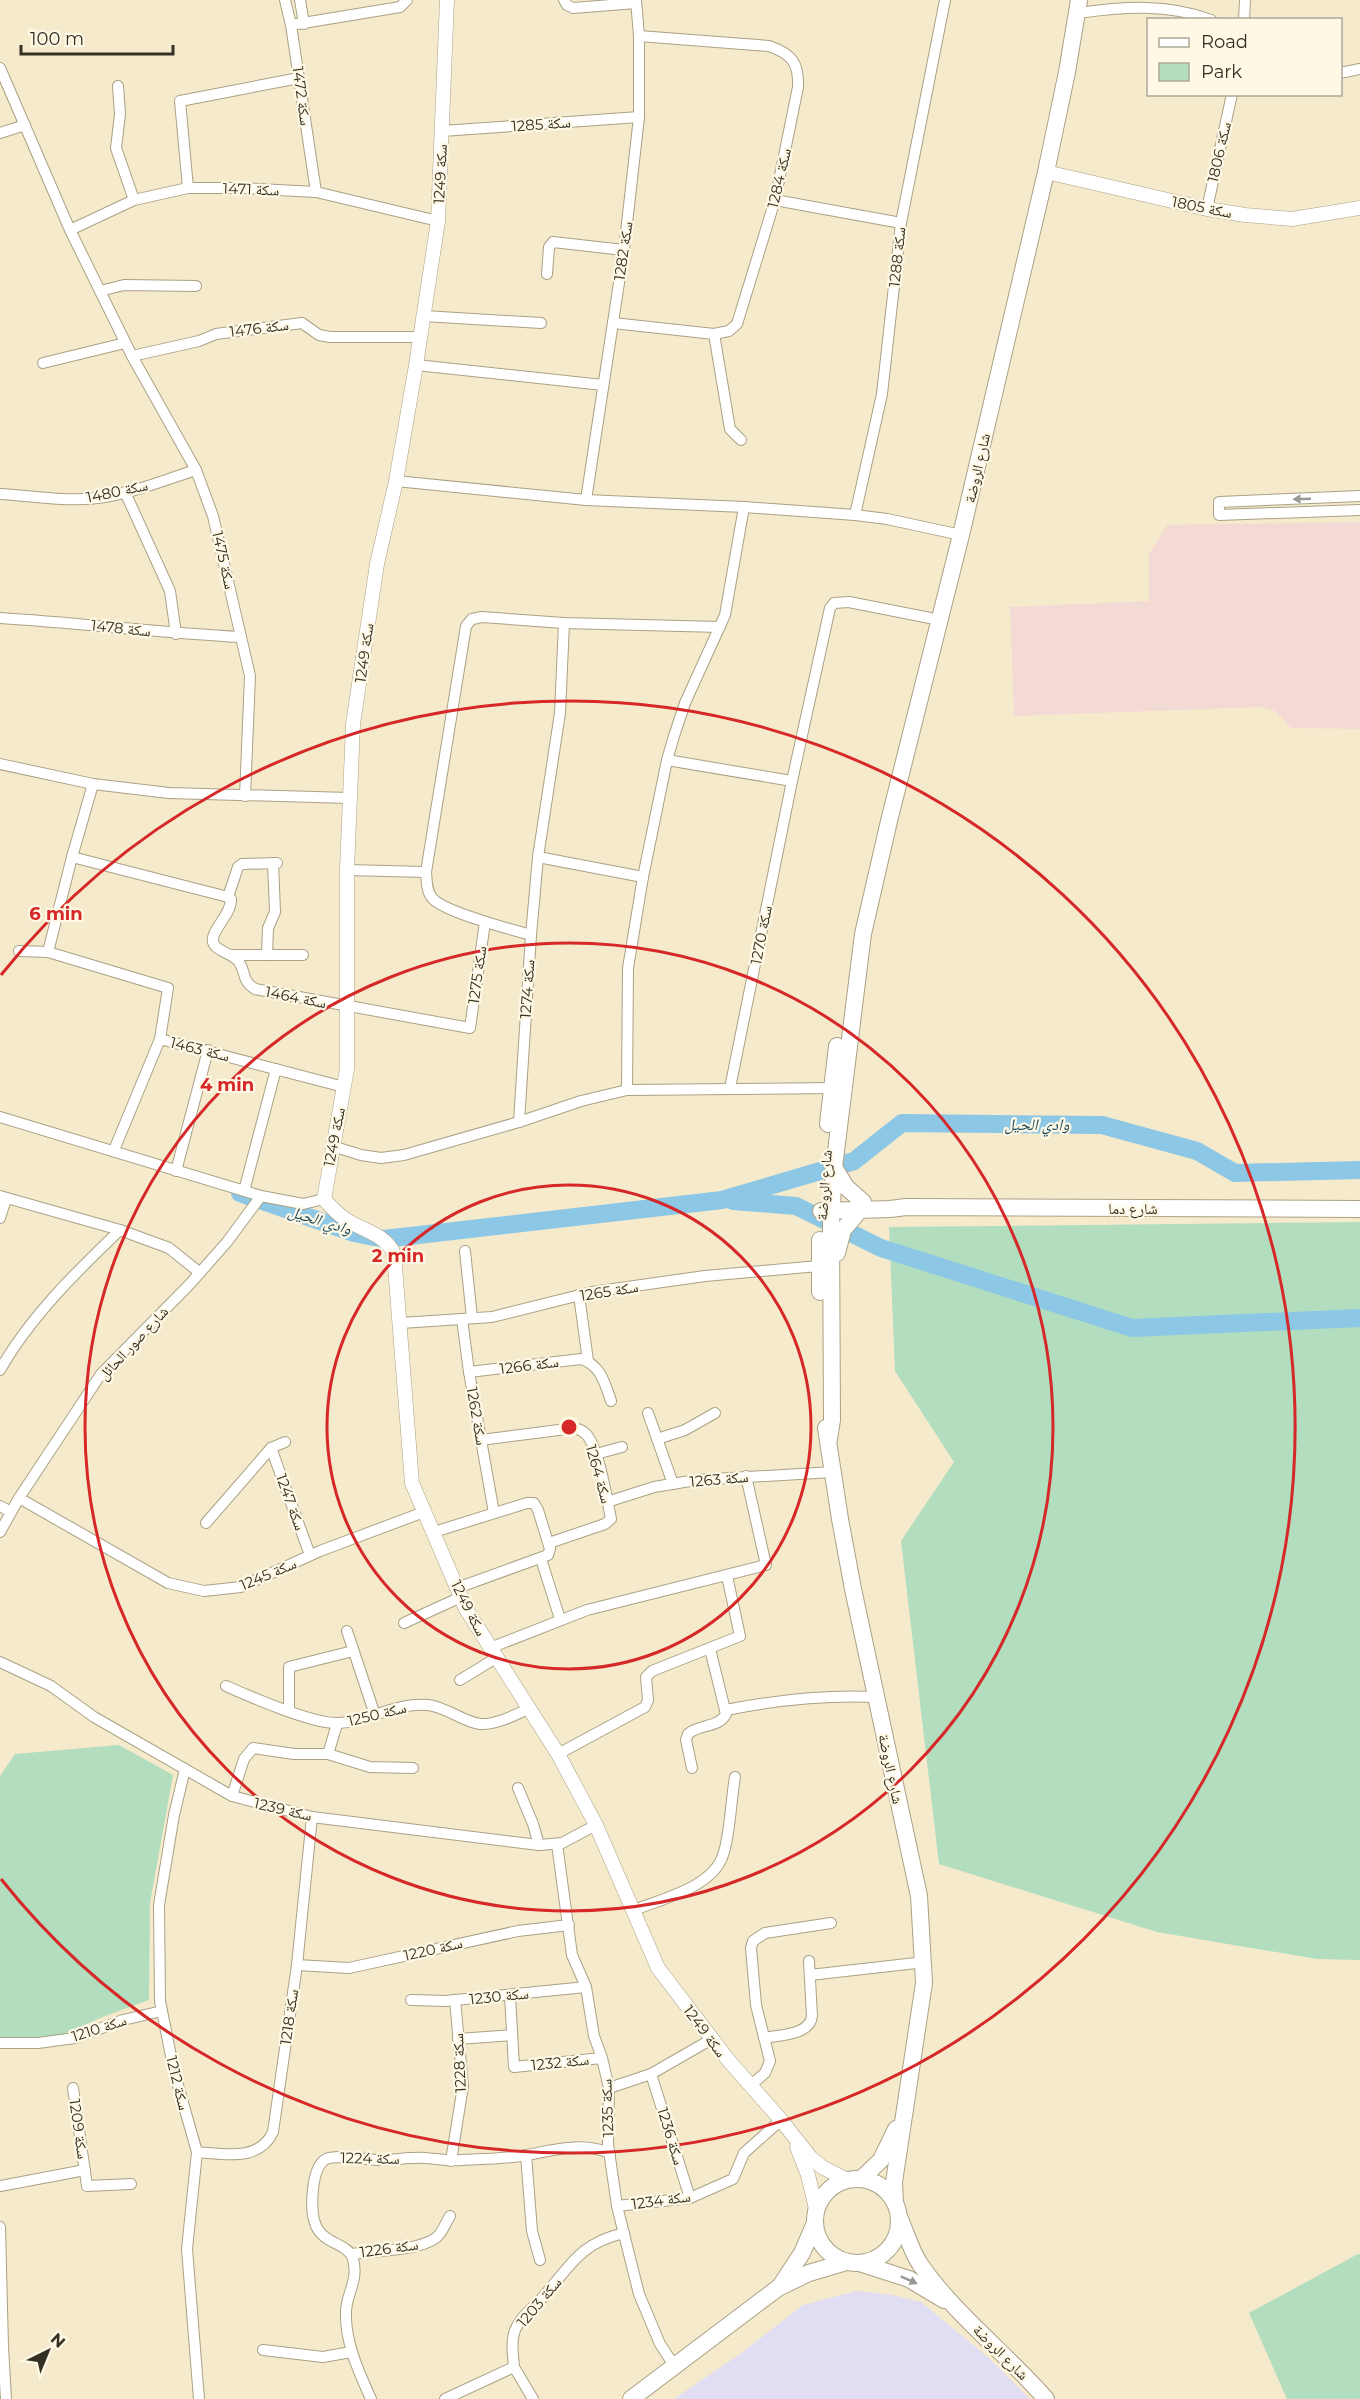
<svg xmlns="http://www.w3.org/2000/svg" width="1360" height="2399" font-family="Montserrat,'Noto Naskh Arabic',sans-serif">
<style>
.commercial{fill:#f4dad4}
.education{fill:#e1ddf3}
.green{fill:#b2ddbe}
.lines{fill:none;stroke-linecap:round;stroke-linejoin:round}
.river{stroke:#8cc7e6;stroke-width:18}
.minor-casing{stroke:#aba184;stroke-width:12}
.tertiary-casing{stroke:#aba184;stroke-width:15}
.secondary-casing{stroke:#aba184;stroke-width:18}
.minor{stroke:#fff;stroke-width:10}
.tertiary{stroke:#fff;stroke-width:14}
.secondary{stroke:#fff;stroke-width:16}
.oneway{fill:#9a9892}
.ring{fill:none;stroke:#d62828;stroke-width:3}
.labels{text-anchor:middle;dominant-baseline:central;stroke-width:4.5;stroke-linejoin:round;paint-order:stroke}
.street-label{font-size:15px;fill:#343024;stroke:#fef8e5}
.water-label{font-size:16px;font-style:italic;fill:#1b4b61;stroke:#fef8e5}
.centre{fill:#d62828;stroke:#fef8e5;stroke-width:3}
.ring-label{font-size:18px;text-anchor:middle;font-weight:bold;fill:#d62828;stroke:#fef8e5;stroke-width:4.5;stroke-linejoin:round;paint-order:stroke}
</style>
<rect width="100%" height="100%" fill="#f5eacc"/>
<polygon class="commercial" points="1360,522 1360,729 1291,728 1275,711 1262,707 1014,716 1010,607 1149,601 1149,554 1167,525"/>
<polygon class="education" points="857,2291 892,2295 921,2302 989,2358 1030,2399 674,2399 740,2354 803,2305"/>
<g class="green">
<polygon points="1360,1222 1360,1960 1317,1959 1157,1932 939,1864 901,1541 954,1462 895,1371 889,1227"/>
<polygon points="119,1745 173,1775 150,1903 149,2000 105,2016 64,2034 29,2040 0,2039 0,1776 15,1754"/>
<polygon points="1358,2254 1360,2255 1360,2399 1287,2399 1249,2313"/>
</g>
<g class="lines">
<g class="river">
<polyline points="240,1193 354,1233 384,1239 722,1200 854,1161 902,1123 1102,1125 1197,1151 1235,1173 1360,1170"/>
<polyline points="733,1201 796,1206 881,1248 1132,1328 1360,1318"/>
</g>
<defs>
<g id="minor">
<polyline points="285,0 291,25 316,192"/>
<polyline points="300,0 304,24"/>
<polyline points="564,0 567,5 573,8 636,3"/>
<path d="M1078 13C1122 7 1168 3 1211 20"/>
<polyline points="1244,20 1245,0"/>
<polyline points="291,25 400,7 407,0"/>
<polyline points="0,68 70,230 132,356 196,470 213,516 250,676 245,796"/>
<polyline points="1340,73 1360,69"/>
<polyline points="118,86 120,114 116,148 134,200"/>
<polyline points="442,131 639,117"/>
<polyline points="0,133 25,125"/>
<polyline points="188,188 180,101 299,78"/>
<polyline points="775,200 901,223"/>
<polyline points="1207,209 1232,94"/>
<polyline points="70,230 134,200 188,188 240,188 316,192 438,221"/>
<polyline points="547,274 549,247 553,242 624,250"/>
<polyline points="100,291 124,285 196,286"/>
<polyline points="424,316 541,323"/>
<path d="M613 323 714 334 729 331 737 324 775 200 798 87C799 63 792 54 769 46L639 36"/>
<polyline points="714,334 730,429 741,440"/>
<polyline points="132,356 199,341 216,334 302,323 319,335 330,337 420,337"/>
<polyline points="43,363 125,343"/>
<polyline points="416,365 603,385"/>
<polyline points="396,481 586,500 744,507 855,515 887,519 961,535"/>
<polyline points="125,492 170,591 176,634"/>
<path d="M0 494C32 496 66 502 98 498 131 494 164 480 196 470"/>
<polyline points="1360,496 1219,502 1219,515 1360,510"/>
<polyline points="586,500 624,250 639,117 639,36 636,0"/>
<polyline points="855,515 882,394 901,223 945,0"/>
<path d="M0 618C81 623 161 633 241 637"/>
<polyline points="667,760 792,781"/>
<polyline points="0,764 93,784 169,793 349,798"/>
<polyline points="72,857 228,897"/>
<polyline points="538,857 643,877"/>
<polyline points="347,870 426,872"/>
<path d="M228 897 231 899C232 914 210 931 213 942 216 952 233 953 239 962 247 974 241 980 255 989L470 1028 485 922"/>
<polyline points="228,897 238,867 242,864 277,863"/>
<path d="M531 935C510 929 447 913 433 899 426 892 427 881 426 872L466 626 472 619 482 617 564 623 720 627"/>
<polyline points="19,951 48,952 168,988 160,1039 114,1150"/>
<polyline points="48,952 72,857 93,784"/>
<polyline points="232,955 303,955"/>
<polyline points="267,955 268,928 275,912 273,863"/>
<polyline points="160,1039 344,1087"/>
<polyline points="730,1088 792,781 830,608 834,603 849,602 940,620"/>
<polyline points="627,1090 628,968 643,877 667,760 674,736 685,703 725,615 744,507"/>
<polyline points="0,1117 261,1196 303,1204 324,1199"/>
<polyline points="519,1122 531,935 538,857 560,713 564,623"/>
<polyline points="332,1146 361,1155 381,1158 404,1155 519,1122 581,1101 627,1090 837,1088"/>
<polyline points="176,1171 208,1050"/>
<polyline points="244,1191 276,1069"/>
<polyline points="0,1196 120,1230 169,1248 200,1273"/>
<polyline points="0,1218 6,1199"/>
<polyline points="465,1251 472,1318"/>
<polyline points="579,1295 588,1361"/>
<polyline points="462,1319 469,1372 494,1513"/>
<polyline points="401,1323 492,1317 592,1292 705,1276 819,1266"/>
<path d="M0 1370C30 1317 76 1272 120 1230"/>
<path d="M469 1372 581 1359C601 1365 605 1384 611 1401"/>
<polyline points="648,1413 673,1484"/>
<polyline points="657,1439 685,1430 715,1413"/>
<path d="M481 1440 574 1428C579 1429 582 1430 586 1434 599 1448 607 1499 611 1519L605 1524 549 1543"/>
<polyline points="271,1448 310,1555"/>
<polyline points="596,1454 622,1447"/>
<polyline points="19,1498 168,1583 204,1591 241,1587 320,1551 424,1512"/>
<polyline points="607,1502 654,1487 696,1480 833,1472"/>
<polyline points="0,1506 11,1512"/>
<polyline points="206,1523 271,1448 285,1442"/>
<polyline points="0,1532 19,1498 101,1374 189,1285 227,1242 261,1196"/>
<polyline points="434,1532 527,1503 534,1503 538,1510 550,1549 548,1555 457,1588"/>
<polyline points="541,1559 560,1619"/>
<polyline points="404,1623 461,1597"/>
<polyline points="347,1631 375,1715"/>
<polyline points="490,1648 587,1610 766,1565 746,1476"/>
<polyline points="0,1662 51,1686 94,1717 232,1796 312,1817 539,1845 562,1843 596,1825"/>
<polyline points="460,1680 496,1658"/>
<path d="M226 1686C251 1697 314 1725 339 1723 370 1721 396 1702 428 1705 446 1707 464 1722 480 1724 496 1725 515 1715 528 1709"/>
<polyline points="289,1710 289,1667 353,1651"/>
<path d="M726 1710C776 1700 824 1695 875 1697"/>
<polyline points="328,1754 370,1767 413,1768"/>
<polyline points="558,1754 645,1707 648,1700 646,1677 652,1671 740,1636 727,1576"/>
<path d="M692 1768 686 1740 688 1734C699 1724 719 1728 726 1714L710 1649"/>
<polyline points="185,1769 174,1815 159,1905 160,2001 174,2071 197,2152 187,2249 199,2399"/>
<polyline points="518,1788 533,1824 539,1845"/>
<polyline points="232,1796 244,1759 253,1748 294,1754 328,1754 337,1724"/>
<polyline points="557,1844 572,1955 586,1987 594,2036 602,2058 609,2088 608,2144 617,2206 639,2294 660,2344 675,2367"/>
<path d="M634 1910C662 1899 713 1887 723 1855 730 1836 731 1799 735 1777"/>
<polyline points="297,1965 349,1968 518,1931 569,1925"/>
<polyline points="810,1975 925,1962"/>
<polyline points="510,1995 514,2067 602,2058"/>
<polyline points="411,2000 445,2001 586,1987"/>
<path d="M764 2038C780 2035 810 2035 812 2016L809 1961"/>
<polyline points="458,2039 512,2035"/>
<polyline points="0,2043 38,2043 75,2038 123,2020 162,2011"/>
<polyline points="651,2074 690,2198"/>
<polyline points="751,2085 765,2073 770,2061 756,2005 751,1948 753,1941 765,1933 831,1923"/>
<polyline points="73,2088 87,2186 131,2184"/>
<polyline points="609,2088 651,2074 712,2039"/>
<path d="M197 2152C225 2154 259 2162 273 2132L297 1965 312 1817"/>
<polyline points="526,2155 532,2231 540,2260"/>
<polyline points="451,2161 463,2086 455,2000"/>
<polyline points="0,2186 85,2170"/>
<polyline points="617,2206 690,2198 733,2179 744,2153 781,2120"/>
<polyline points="0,2227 3,2347 6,2399"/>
<path d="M351 2254C372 2251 423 2251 438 2236 443 2231 446 2222 450 2216"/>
<polyline points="263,2350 323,2357 351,2352"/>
<polyline points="514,2367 533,2399"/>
<path d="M371 2399C359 2372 345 2343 346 2312 346 2294 359 2281 353 2259 349 2243 321 2244 315 2223 310 2210 311 2167 326 2159 336 2154 367 2160 380 2160 395 2160 410 2157 425 2158 438 2159 449 2161 462 2160 481 2159 501 2159 521 2156 552 2151 578 2141 610 2153"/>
<path d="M445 2399 514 2367C513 2354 510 2338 517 2326 522 2315 534 2307 542 2298 571 2266 578 2244 624 2233"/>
</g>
<g id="tertiary">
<path d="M447 0 438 221 416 365 396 481 377 564 353 724 347 870V1069L324 1199C330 1206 336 1213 345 1219 361 1230 386 1234 394 1254L412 1483 466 1609 558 1754 596 1825 658 1968 729 2061 781 2120 811 2158 822 2167 847 2180"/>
<polyline points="1046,172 1207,209 1245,215 1292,219 1360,208"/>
<polyline points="797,2147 808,2175 816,2209"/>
</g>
<g id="secondary">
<polyline points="828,1124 837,1046"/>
<polyline points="834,1167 846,1187 863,1202"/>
<polyline points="821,1211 890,1209 906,1207 1360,1209"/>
<polyline points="820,1240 820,1292"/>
<polyline points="837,1253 843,1230 860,1210"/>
<polyline points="826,1428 840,1519 853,1589 919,1896 924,1983 894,2182 895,2203"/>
<polyline points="829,1439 832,1420 831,1224 834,1167 863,934 889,821 961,535 1046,172 1067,72 1079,0"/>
<polyline points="861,2179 881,2160 896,2129"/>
<circle cx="857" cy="2221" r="42"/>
<path d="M899 2217C906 2232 911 2251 920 2264 955 2315 1006 2353 1046 2399"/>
<polyline points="859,2263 909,2279 944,2300"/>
<polyline points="781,2285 802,2253 815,2223"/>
<polyline points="631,2399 778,2288 809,2273 846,2262"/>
</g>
</defs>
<use href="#minor" class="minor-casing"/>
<use href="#tertiary" class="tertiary-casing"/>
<use href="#secondary" class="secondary-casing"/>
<use href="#minor" class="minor"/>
<use href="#tertiary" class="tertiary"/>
<use href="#secondary" class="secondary"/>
</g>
<defs><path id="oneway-solid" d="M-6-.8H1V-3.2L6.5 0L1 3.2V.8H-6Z" transform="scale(1.5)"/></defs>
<g class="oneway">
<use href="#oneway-solid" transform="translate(1302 499) rotate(178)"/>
<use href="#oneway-solid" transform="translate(909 2280) rotate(24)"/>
</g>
<g class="ring">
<circle cx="569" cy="1427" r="242"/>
<circle cx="569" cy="1427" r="484"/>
<path d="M1 975A726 726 0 1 1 1 1879"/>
</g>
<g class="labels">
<g class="street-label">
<text transform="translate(302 96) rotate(82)">سكة 1472</text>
<text transform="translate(541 124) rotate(-4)">سكة 1285</text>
<text transform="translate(1219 152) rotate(-77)">سكة 1806</text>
<text transform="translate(440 174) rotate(-87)">سكة 1249</text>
<text transform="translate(779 178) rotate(-77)">سكة 1284</text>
<text transform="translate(251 189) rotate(2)">سكة 1471</text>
<text transform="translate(1202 207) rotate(11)">سكة 1805</text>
<text transform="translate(623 251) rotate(-82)">سكة 1282</text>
<text transform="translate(897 257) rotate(-84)">سكة 1288</text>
<text transform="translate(259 328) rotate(-7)">سكة 1476</text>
<text transform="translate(977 468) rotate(-77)">شارع الروضة</text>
<text transform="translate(117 491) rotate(-12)">سكة 1480</text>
<text transform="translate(224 560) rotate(77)">سكة 1475</text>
<text transform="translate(121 628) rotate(6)">سكة 1478</text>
<text transform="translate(364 653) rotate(-82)">سكة 1249</text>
<text transform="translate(761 935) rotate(-79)">سكة 1270</text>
<text transform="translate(477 975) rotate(-82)">سكة 1275</text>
<text transform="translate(527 989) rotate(-86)">سكة 1274</text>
<text transform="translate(296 997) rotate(11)">سكة 1464</text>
<text transform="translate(200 1049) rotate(14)">سكة 1463</text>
<text transform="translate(334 1137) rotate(-79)">سكة 1249</text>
<text transform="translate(824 1185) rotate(-86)">شارع الروضة</text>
<text x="1133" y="1208">شارع دما</text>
<text transform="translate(609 1291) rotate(-9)">سكة 1265</text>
<text transform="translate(133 1343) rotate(-47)">شارع صور الحائل</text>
<text transform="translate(529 1365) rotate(-7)">سكة 1266</text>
<text transform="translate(477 1416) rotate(80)">سكة 1262</text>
<text transform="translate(599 1474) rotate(74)">سكة 1264</text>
<text transform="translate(719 1479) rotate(-5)">سكة 1263</text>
<text transform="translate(291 1502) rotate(70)">سكة 1247</text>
<text transform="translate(268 1574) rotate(-23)">سكة 1245</text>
<text transform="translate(469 1608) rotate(63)">سكة 1249</text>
<text transform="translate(377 1714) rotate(-14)">سكة 1250</text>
<text transform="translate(891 1769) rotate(78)">شارع الروضة</text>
<text transform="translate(283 1809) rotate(13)">سكة 1239</text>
<text transform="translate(433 1949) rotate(-13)">سكة 1220</text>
<text transform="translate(499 1996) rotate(-6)">سكة 1230</text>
<text transform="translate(289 2017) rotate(-82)">سكة 1218</text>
<text transform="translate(99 2028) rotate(-18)">سكة 1210</text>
<text transform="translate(705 2031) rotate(53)">سكة 1249</text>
<text transform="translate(560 2062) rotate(-6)">سكة 1232</text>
<text transform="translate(459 2063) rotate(-93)">سكة 1228</text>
<text transform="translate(178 2083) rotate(76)">سكة 1212</text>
<text transform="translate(607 2108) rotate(-92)">سكة 1235</text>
<text transform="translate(79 2129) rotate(82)">سكة 1209</text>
<text transform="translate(671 2136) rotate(73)">سكة 1236</text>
<text transform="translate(370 2158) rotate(1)">سكة 1224</text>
<text transform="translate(661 2200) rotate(-8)">سكة 1234</text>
<text transform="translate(389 2248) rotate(-8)">سكة 1226</text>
<text transform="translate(539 2302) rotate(-50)">سكة 1203</text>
<text transform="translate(1001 2352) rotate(45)">شارع الروضة</text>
</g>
<g class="water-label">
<text x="1037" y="1124">وادي الحيل</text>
<text transform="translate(320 1220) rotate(17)">وادي الحيل</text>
</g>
</g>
<circle cx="569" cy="1427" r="9" class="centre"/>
<g class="ring-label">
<text x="56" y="920">6 min</text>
<text x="227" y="1091">4 min</text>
<text x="398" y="1262">2 min</text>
</g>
<rect x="1147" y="18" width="195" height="78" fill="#fef8e5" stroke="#ada898" stroke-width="1.5"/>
<rect x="1159" y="38" width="30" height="9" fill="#ffffff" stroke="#ada898" stroke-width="1.5"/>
<text x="1201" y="48" font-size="18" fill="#343024">Road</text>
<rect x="1159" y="63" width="30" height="18" fill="#b2ddbe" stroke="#ada898" stroke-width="1.5"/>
<text x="1201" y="78" font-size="18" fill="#343024">Park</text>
<g transform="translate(48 2351) rotate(43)" stroke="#fef8e5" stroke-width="4.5" paint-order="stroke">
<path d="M0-4.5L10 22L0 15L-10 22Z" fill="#343024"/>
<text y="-9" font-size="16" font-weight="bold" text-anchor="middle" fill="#343024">N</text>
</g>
<path d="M21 45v9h152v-9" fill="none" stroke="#343024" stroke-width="3"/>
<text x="30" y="45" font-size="18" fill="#343024" stroke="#fef8e5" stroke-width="4.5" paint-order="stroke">100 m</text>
</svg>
